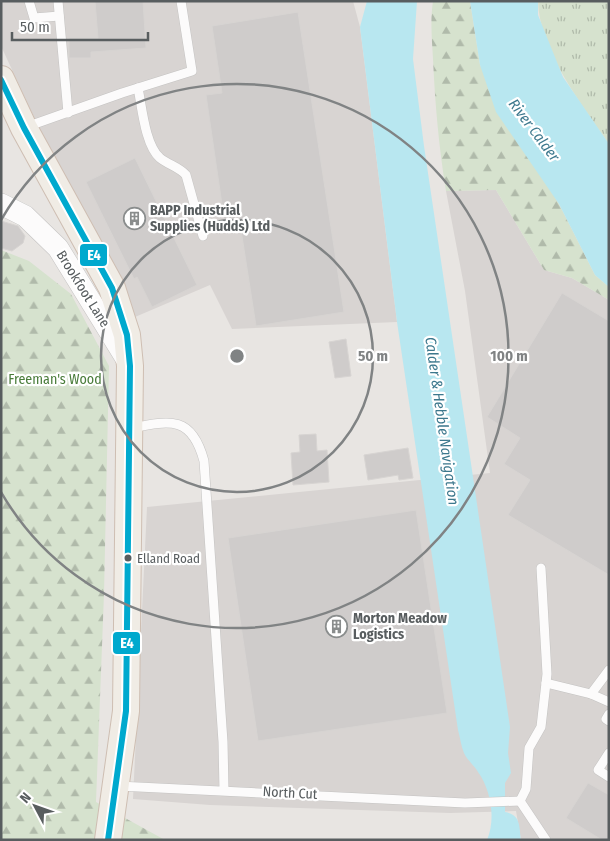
<svg xmlns="http://www.w3.org/2000/svg" width="610" height="841" font-family="'Fira Sans Condensed',sans-serif">
<style>
.industrial{fill:#d8d4d2}
.grass{fill:url(#grass-tufts)}
.forest{fill:url(#forest-firs)}
.water{fill:#b8e7f0}
.building{fill:#cfcccb;stroke:#d7d4d2}
.lines{fill:none;stroke-linecap:round;stroke-linejoin:round}
.service-casing{stroke:#c4c3c2;stroke-width:10}
.tertiary-casing{stroke:#c4c3c2;stroke-width:22}
.primary-casing{stroke:#cebeb2;stroke-width:28}
.service{stroke:#fcfbfb;stroke-width:9}
.tertiary{stroke:#fcfbfb;stroke-width:21}
.primary{stroke:#f0ece5;stroke-width:26}
.bus-1-casing{stroke:#fff;stroke-width:10}
.bus-1{stroke:#00a9ce;stroke-width:6}
.ring{fill:none;stroke:#808384;stroke-width:2.5}
.bus-dot{fill:#585d5f;stroke:#fff;stroke-width:2}
.labels{text-anchor:middle;dominant-baseline:central;stroke-width:4.5;stroke-linejoin:round;paint-order:stroke}
.bus-label{font-size:13px;fill:#585d5f;stroke:#fff;text-anchor:start}
.poi-label{font-size:14px;font-weight:bold;fill:#585d5f;stroke:#fff;text-anchor:start}
.street-label{font-size:14px;fill:#585d5f;stroke:#fff}
.park-label{font-size:14px;fill:#497c3a;stroke:#fff}
.water-label{font-size:15px;font-style:italic;fill:#3c788d;stroke:#fff}
.centre{fill:#808384;stroke:#fff;stroke-width:2.5}
.ring-label{font-size:15px;text-anchor:middle;font-weight:bold;fill:#808384;stroke:#fff;stroke-width:4.5;stroke-linejoin:round;paint-order:stroke}
.line-badge{stroke:#fff;stroke-width:2}
.badge-label{font-size:14px;text-anchor:middle;font-weight:bold;fill:#fff}
</style>
<defs>
<pattern id="grass-tufts" width="24" height="20" patternUnits="userSpaceOnUse" patternTransform="scale(1.25)"><rect width="24" height="20" fill="#d6e2ce"/><path d="M3 7l-1-3M5 7V3M7 7l1-3M15 17l-1-3M17 17v-4M19 17l1-3" fill="none" stroke="#b0baaa"/></pattern>
<pattern id="forest-firs" width="22" height="20" patternUnits="userSpaceOnUse" patternTransform="scale(1.25)"><rect width="22" height="20" fill="#d6e2ce"/><path d="M5 1l3.5 6h-7zM16 11l3.5 6h-7z" fill="#b0baaa"/></pattern>
</defs>
<rect width="100%" height="100%" fill="#e8e5e2"/>
<g class="industrial">
<polygon points="1,1 353,1 360,27 397,322 232,329 210,285 135,317 54,160 1,46"/>
<polygon points="496,190 544,270 572,278 609,300 609,840 521,840 516,811 450,813 210,805 133,799 147,507 490,473 465,291 446,191"/>
</g>
<path class="grass" d="M538 1H609V144C582 105 539 50 538 1Z"/>
<g class="forest">
<path d="M433 1H470L480 65 559 204 595 275 609 287V300L572 278 544 270 496 190 446 191C439 148 435 104 433 59 432 40 430 21 433 1Z"/>
<polygon points="1,250 29,261 71,294 109,366 104,594 96,802 165,840 1,840"/>
</g>
<g class="water">
<path d="M367 1H417L413 59 424 146 510 727 508 753 511 773 505 783V812C521 815 519 826 521 840H487C496 819 491 790 478 772 474 765 467 760 464 753 461 746 460 737 458 730L397 322 360 27Z"/>
<polygon points="470,1 538,1 538,15 563,77 609,144 609,287 595,275 559,204 496,112 480,65"/>
</g>
<g class="building">
<polygon points="95,1 143,1 146,48 91,52 91,58 69,58 69,38 98,38"/>
<polygon points="298,12 344,312 256,326 241,230 226,232 206,95 222,93 212,26"/>
<polygon points="135,158 197,285 152,307 137,277 134,279 86,182"/>
<polygon points="1,221 18,226 25,236 23,243 12,251 1,248"/>
<polygon points="562,293 609,321 609,575 508,515 530,480 504,464 520,438 487,417"/>
<polygon points="346,339 351,376 335,378 329,342"/>
<polygon points="316,434 317,451 327,450 329,482 293,485 291,453 300,452 299,435"/>
<polygon points="408,448 413,478 399,480 398,475 368,480 364,455"/>
<polygon points="416,510 447,713 258,741 228,538"/>
<polygon points="588,783 609,795 609,840 602,840 566,818"/>
</g>
<g class="lines">
<defs>
<g id="service">
<polyline points="29,1 34,18 59,16"/>
<polyline points="58,1 68,113"/>
<path d="M138 88C142 107 145 145 160 158 169 165 179 167 186 175L203 236"/>
<polyline points="26,127 122,93 192,71 181,1"/>
<path d="M132 428C171 420 192 416 204 461L223 742 224 790"/>
<polyline points="546,683 591,694 609,702"/>
<polyline points="591,694 609,670"/>
<polyline points="609,714 606,719 609,721"/>
<polyline points="609,753 598,770 609,777"/>
<polyline points="118,786 465,803 520,801"/>
<polyline points="520,801 526,789 529,748 541,727 547,674 541,568"/>
<polyline points="520,801 546,840"/>
</g>
<polyline id="tertiary" points="1,204 25,216 58,248 130,365"/>
<polyline id="primary" points="1,79 24,128 112,288 127,335 130,366 126,711 108,840"/>
</defs>
<use href="#service" class="service-casing"/>
<use href="#tertiary" class="tertiary-casing"/>
<use href="#primary" class="primary-casing"/>
<use href="#service" class="service"/>
<use href="#tertiary" class="tertiary"/>
<use href="#primary" class="primary"/>
<defs>
<polyline id="bus-1" points="1,80 24,128 112,288 127,335 130,366 126,711 108,840"/>
</defs>
<use href="#bus-1" class="bus-1-casing"/>
<use href="#bus-1" class="bus-1"/>
</g>
<g class="ring">
<circle cx="237" cy="356" r="136"/>
<path d="M1 220A272 272 0 1 1 1 492"/>
</g>
<defs>
<symbol id="building-ring" viewBox="-11 -11 22 22"><circle r="9.5" fill="#fff" stroke="#8a8d8d" stroke-width="1.5"/><path d="M-4-6H4V6H1V3H-1V6H-4ZM-2.5-4.3h1.7v1.8h-1.7ZM.8-4.3h1.7v1.8H.8ZM-2.5-1h1.7V.8h-1.7ZM.8-1h1.7V.8H.8Z" fill="#8a8d8d"/></symbol>
</defs>
<g fill-rule="evenodd">
<use href="#building-ring" x="122" y="206" width="25" height="25"/>
<use href="#building-ring" x="324" y="614" width="25" height="25"/>
</g>
<circle class="bus-dot" cx="128" cy="558" r="4.5"/>
<g class="labels">
<g class="bus-label">
<text x="137" y="558">Elland Road</text>
</g>
<g class="poi-label">
<text x="150" y="210">BAPP Industrial<tspan x="150" dy="16">Supplies (Hudds) Ltd</tspan></text>
<text x="353" y="618">Morton Meadow<tspan x="353" dy="16">Logistics</tspan></text>
</g>
<g class="street-label">
<text transform="translate(83 289) rotate(58)">Brookfoot Lane</text>
<text transform="translate(290 793) rotate(3)">North Cut</text>
</g>
<g class="park-label">
<text x="55" y="379">Freeman's Wood</text>
</g>
<g class="water-label">
<text transform="translate(534 130) rotate(53)">River Calder</text>
<text transform="translate(442 421) rotate(82)">Calder &amp; Hebble Navigation</text>
</g>
</g>
<circle cx="237" cy="356" r="8" class="centre"/>
<g class="ring-label">
<text x="373" y="361">50 m</text>
<text x="509" y="361">100 m</text>
</g>
<g class="line-badge">
<rect x="79" y="243" width="29" height="24" rx="5" fill="#00a9ce"/>
<rect x="112" y="631" width="29" height="24" rx="5" fill="#00a9ce"/>
</g>
<g class="badge-label">
<text x="94" y="260">E4</text>
<text x="127" y="648">E4</text>
</g>
<rect width="610" height="841" fill="none" stroke="#585d5f" stroke-width="5"/>
<g transform="translate(35 806) rotate(311)" stroke="#ffffff" stroke-width="4" paint-order="stroke">
<path d="M0-4L9 19L0 12L-9 19Z" fill="#585d5f"/>
<text y="-8" font-size="14" font-weight="bold" text-anchor="middle" fill="#585d5f">N</text>
</g>
<path d="M12 32v8h136v-8" fill="none" stroke="#585d5f" stroke-width="2.5"/>
<text x="20" y="32" font-size="15" fill="#585d5f" stroke="#ffffff" stroke-width="4" paint-order="stroke">50 m</text>
</svg>
